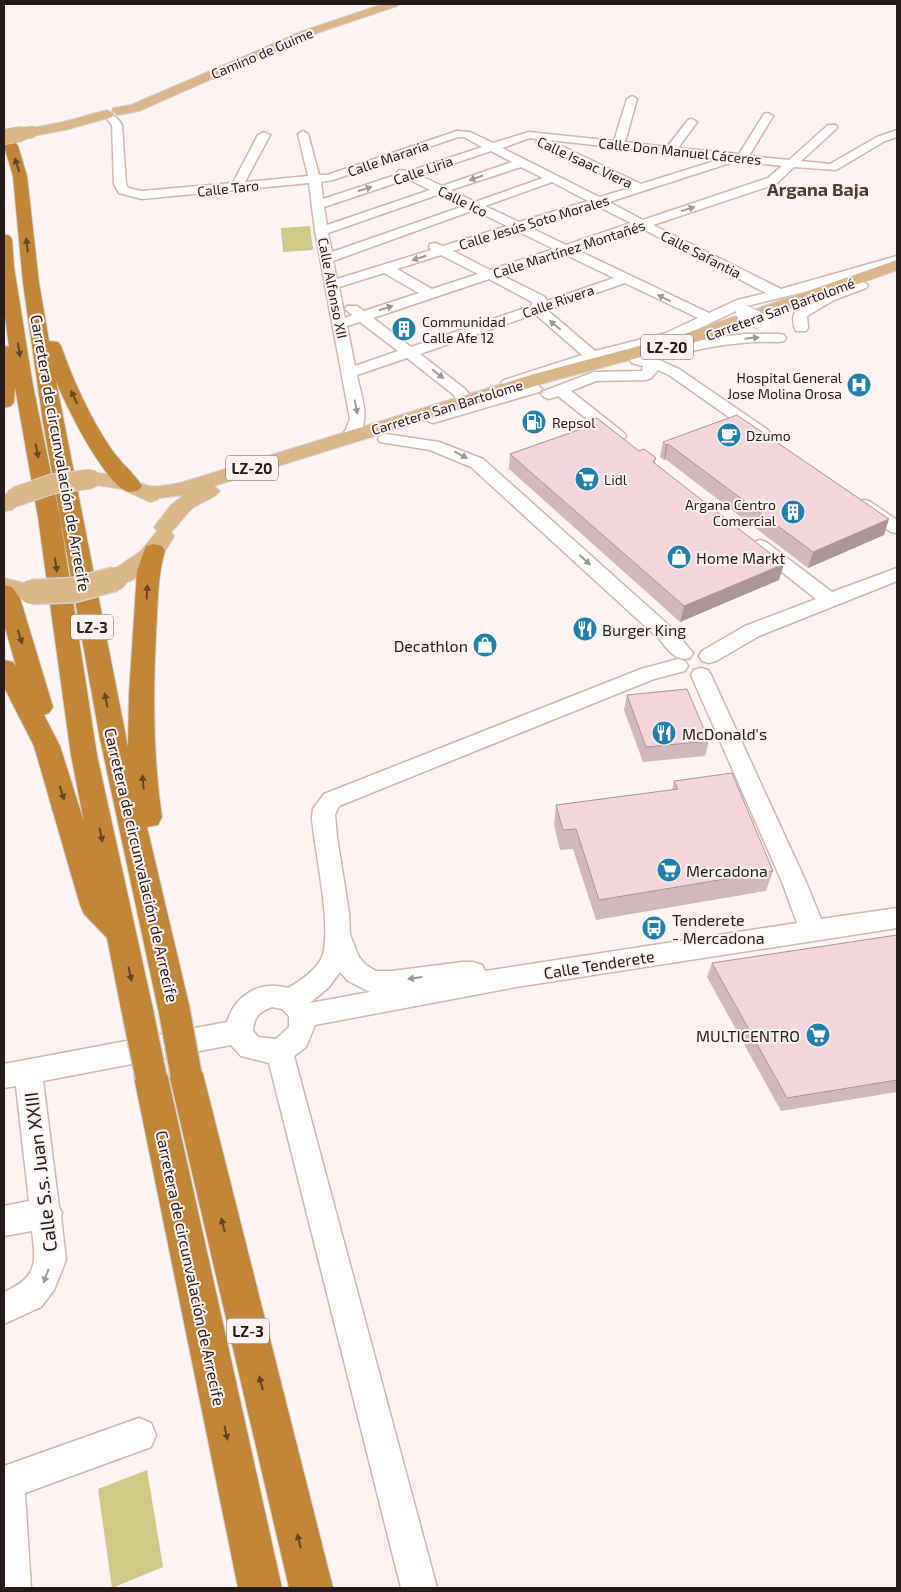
<svg xmlns="http://www.w3.org/2000/svg" width="901" height="1592" font-family="'Exo 2',sans-serif">
<style>
.green{fill:#cfc887}
.lines{fill:none;stroke-linecap:round;stroke-linejoin:round}
.minor-casing{stroke:#d3b7ae;stroke-width:3}
.major-casing{stroke:#d4d1d1;stroke-width:2}
.highway-casing{stroke:#d4d1d1;stroke-width:2}
.minor{fill:#fff;fill-rule:evenodd}
.major{fill:#dab688;fill-rule:evenodd}
.highway{fill:#c18638;fill-rule:evenodd}
.minor-bridge-casing{stroke:#d3b7ae;stroke-width:18;stroke-linecap:butt}
.major-bridge-far3-casing{stroke:#d4d1d1;stroke-width:13;stroke-linecap:butt}
.major-bridge-far2-casing{stroke:#d4d1d1;stroke-width:16;stroke-linecap:butt}
.major-bridge-far1-casing{stroke:#d4d1d1;stroke-width:21;stroke-linecap:butt}
.major-bridge-casing{stroke:#d4d1d1;stroke-width:27;stroke-linecap:butt}
.highway-bridge-casing{stroke:#d4d1d1;stroke-width:34;stroke-linecap:butt}
.minor-bridge{stroke:#fff;stroke-width:16}
.major-bridge-far3{stroke:#dab688;stroke-width:12}
.major-bridge-far2{stroke:#dab688;stroke-width:15}
.major-bridge-far1{stroke:#dab688;stroke-width:19}
.major-bridge{stroke:#dab688;stroke-width:24}
.highway-bridge{stroke:#c18638;stroke-width:31}
.wall{fill:#d2b7bc}
.shaded-wall{fill:#ab9599}
.building{fill:#f4d5db;stroke:#ab9599}
.oneway{fill:#644625}
.oneway2{fill:#9d9897}
.labels{text-anchor:middle;dominant-baseline:central;stroke-width:4;stroke-linejoin:round;paint-order:stroke}
.far-street-label{font-size:14px;fill:#261b18;stroke:#fbf4f3}
.far-poi-label{font-size:14px;fill:#261b18;stroke:#fbf4f3;text-anchor:start}
.shield{fill:#fbf4f3;stroke:#665c5a;stroke-width:1}
.shield-label{font-size:15px;font-weight:bold;fill:#261b18}
.street-label{font-size:16px;fill:#261b18;stroke:#fbf4f3}
.poi-label{font-size:16px;fill:#261b18;stroke:#fbf4f3;text-anchor:start}
.far-district-label{font-size:18px;font-weight:bold;fill:#533b34;stroke:#fbf4f3}
.near-street-label{font-size:19px;fill:#261b18;stroke:#fbf4f3}
</style>
<rect width="100%" height="100%" fill="#fbf4f3"/>
<g class="green">
<polygon points="310,226 313,250 283,252 281,228"/>
<polygon points="147,1470 163,1567 112,1588 98,1489"/>
</g>
<g class="lines">
<defs>
<g id="minor">
<path d="M632 96 637 99 625 142 667 147 688 120 692 119 697 122 678 148 739 154 764 114 768 113 773 116 749 156 789 160 828 125H836L837 127 836 129 801 161 830 164 877 137 897 130V137L885 141 836 170 794 167 776 184 653 225 781 289 897 256V264L808 291 747 306 676 339 597 359 514 386H504L501 383 504 380 582 355 535 314 420 354 465 389 472 398 470 401H458L454 395 407 358 357 375C361 396 371 418 358 436 353 443 350 445 341 442L339 439 346 429 350 419 315 231 309 183 142 199 119 193 114 184 112 125 107 119 112 116 116 117 122 125 126 184 128 188 142 191 233 183 258 135 264 132 270 135 245 182 308 176 298 134 303 131 308 134 319 175H327L457 131 470 132 493 143 529 132 614 141 627 99ZM458 137H464L482 147 410 171 399 170 397 172 399 174 323 199 321 182 333 180ZM530 138 537 139V143L630 188 599 197 502 148ZM549 140 721 159 641 184ZM491 151 512 162 442 186 419 175ZM736 161 782 166 768 178 643 220 609 202ZM521 167 543 178 475 202 451 190ZM408 179 430 190 327 225 324 207ZM552 182 588 201 519 222 485 206ZM440 194 464 206 332 252 328 233ZM597 206 631 223 566 245 529 227ZM474 210 507 226 443 246 435 243 430 244 429 247 431 250 337 279 333 261ZM641 228 766 293 737 300 709 313 577 250ZM517 231 554 249 490 270 453 251ZM564 254 614 278 547 301 545 297 501 275ZM441 255 478 274 432 289 397 269ZM384 273 419 293 364 311 357 306H347L345 309 352 315 345 318 339 287ZM489 279 532 302 531 306 411 347 373 318ZM625 283 698 318 666 333 595 351 547 310ZM360 322 398 351 355 366 347 326Z"/>
<path d="M861 281 868 285 866 288 834 300 807 316 808 328 806 331H796C793 326 792 317 795 312L824 294Z"/>
<path d="M746 334H779L784 335 786 338 784 341 779 342C737 340 698 349 657 359L679 369 768 430 770 433 768 436H756L669 375 658 370 651 378 646 380 596 381 571 391 624 433 626 436 624 439H612L558 396 549 399 544 397 541 394 544 391 594 372 642 371 643 366 632 363 630 360 632 357 640 356 642 354 712 338Z"/>
<polygon points="534,384 539,386 542,389 539,392 433,423 427,421 425,418 427,415"/>
<path d="M386 434 439 442 483 459 673 629 693 653 690 658C675 662 668 649 659 639L471 467 430 450 380 442 378 439 380 436Z"/>
<polygon points="863,500 869,501 897,520 897,533 891,532 857,509 854,505 857,501"/>
<polygon points="760,540 766,542 832,592 897,568 897,581 759,636 716,661 709,663 702,661 699,656 702,651 745,626 816,599 754,550 751,546 754,542"/>
<path d="M678 659 685 661 688 666 685 671 654 679 339 806 335 815 337 837 349 913 350 935 359 957 366 965 376 971H392L463 962H473L482 965 485 971 797 923 782 882 691 675 694 670 701 668 708 670 711 675 806 882 821 919 897 908V928L516 987 315 1025 306 1047 294 1056 437 1588H401L269 1063 241 1056 231 1045 43 1081 59 1207 62 1213 61 1216 66 1260 54 1290 41 1307 4 1324V1292C38 1277 36 1263 32 1231L4 1236V1206L29 1201 16 1086 4 1088V1064L227 1022C235 995 260 980 288 988 300 981 312 973 320 961 335 938 314 848 312 818L313 809 324 794 641 669ZM340 972 348 981 370 992 310 1003 329 987ZM272 1007 282 1009 289 1016V1027L276 1039 258 1037 253 1031C254 1017 259 1012 272 1007Z"/>
<polygon points="139,1418 151,1423 156,1435 151,1447 25,1493 31,1588 4,1588 4,1466"/>
</g>
<g id="major">
<polygon points="383,4 398,4 397,6 311,35 139,111 118,115 112,111 113,108 131,105 303,31"/>
<polygon points="107,110 114,114 112,117 65,130 32,136 25,132 27,129 63,122"/>
<path d="M897 260V270L696 342 548 382 214 486 220 491C214 499 201 502 193 508 184 515 179 525 171 532L174 536C164 557 132 591 107 584L104 579 107 574 141 551 157 531 154 527 171 505 184 495 159 498 157 500 150 502 122 489 84 483 81 479 84 475C105 469 128 479 149 486 157 488 171 484 180 483L534 374 684 334Z"/>
<polygon points="15,491 22,493 26,497 12,510 4,511 4,495"/>
<polygon points="4,578 39,587 43,592 39,597 31,599 4,592"/>
</g>
<g id="highway">
<path d="M4 133 9 134 18 146 27 176 39 283 49 341 58 342 61 346C74 382 90 418 112 450 121 463 134 473 142 486L139 490C134 492 129 493 124 490 100 474 67 408 56 381L128 747 129 694 137 571 146 546 154 544 162 546 165 551C157 578 158 606 156 634 153 696 153 756 162 817L158 825 147 827 190 1009 185 1019 174 1023 163 1019 158 1009 100 739 43 422 23 283 13 176 4 146Z"/>
<polygon points="4,234 10,236 12,239 14,267 33,386 60,517 97,755 154,1014 149,1024 138,1028 127,1024 122,1014 107,938 84,914 80,905 34,746 4,687 4,660 13,662 16,666 4,624 4,585 12,587 20,598 53,707 49,713 44,715 60,746 84,822 71,755 38,517 15,387 14,402 11,406 4,408 4,346 9,347 4,309"/>
<polygon points="186,1059 198,1063 203,1074 333,1588 289,1588 169,1074 174,1063"/>
<polygon points="151,1062 163,1066 168,1077 282,1588 238,1588 134,1077 139,1066"/>
</g>
</defs>
<use href="#minor" class="minor-casing"/>
<use href="#major" class="major-casing"/>
<use href="#highway" class="highway-casing"/>
<use href="#minor" class="minor"/>
<use href="#major" class="major"/>
<use href="#highway" class="highway"/>
<defs>
<polyline id="minor-bridge" points="744,313 762,322"/>
<polyline id="major-bridge-far3" points="14,135 32,132"/>
<polyline id="major-bridge-far2" points="4,137 21,134"/>
<polyline id="major-bridge-far1" points="15,497 52,484 91,479"/>
<polyline id="major-bridge" points="31,592 74,590 115,579"/>
<g id="highway-bridge">
<polyline points="174,1009 186,1074"/>
<polyline points="138,1014 151,1077"/>
</g>
</defs>
<use href="#minor-bridge" class="minor-bridge-casing"/>
<use href="#major-bridge-far3" class="major-bridge-far3-casing"/>
<use href="#major-bridge-far2" class="major-bridge-far2-casing"/>
<use href="#major-bridge-far1" class="major-bridge-far1-casing"/>
<use href="#major-bridge" class="major-bridge-casing"/>
<use href="#highway-bridge" class="highway-bridge-casing"/>
<use href="#minor-bridge" class="minor-bridge"/>
<use href="#major-bridge-far3" class="major-bridge-far3"/>
<use href="#major-bridge-far2" class="major-bridge-far2"/>
<use href="#major-bridge-far1" class="major-bridge-far1"/>
<use href="#major-bridge" class="major-bridge"/>
<use href="#highway-bridge" class="highway-bridge"/>
</g>
<g class="wall">
<polygon points="578,424 656,458 655,463 779,580 680,622 509,469 510,454 578,430"/>
<polygon points="663,442 884,535 808,568 665,459 664,460 660,457"/>
<polygon points="627,695 709,741 705,756 643,762 624,710"/>
<polygon points="674,781 773,871 766,891 596,920 573,849 560,850 554,825 556,805 672,790"/>
<polygon points="897,935 897,1092 781,1111 707,977 712,963"/>
</g>
<g class="shaded-wall">
<polygon points="668,444 665,459 664,460 666,445"/>
<polygon points="889,519 884,535 808,568 813,552"/>
<polygon points="784,564 779,580 680,622 684,606"/>
</g>
<g class="building">
<polygon points="737,415 889,519 813,552 668,444 666,445 663,442"/>
<polygon points="597,418 639,451 644,449 656,458 653,462 784,564 684,606 510,454 584,428 578,424"/>
<polygon points="687,689 709,741 646,747 627,695"/>
<polygon points="732,773 773,871 599,900 576,829 563,830 556,805 678,789 674,781"/>
<polygon points="897,935 897,1080 787,1098 712,963"/>
</g>
<defs><path id="oneway-solid" d="M-6-.8H1V-3.2L6.5 0L1 3.2V.8H-6Z" transform="scale(1.25)"/></defs>
<g class="oneway">
<use href="#oneway-solid" transform="translate(17 165) rotate(-108)"/>
<use href="#oneway-solid" transform="translate(27 245) rotate(-96)"/>
<use href="#oneway-solid" transform="translate(19 350) rotate(81)"/>
<use href="#oneway-solid" transform="translate(74 397) rotate(-115)"/>
<use href="#oneway-solid" transform="translate(37 451) rotate(79)"/>
<use href="#oneway-solid" transform="translate(56 565) rotate(82)"/>
<use href="#oneway-solid" transform="translate(147 592) rotate(-87)"/>
<use href="#oneway-solid" transform="translate(20 637) rotate(73)"/>
<use href="#oneway-solid" transform="translate(106 700) rotate(-101)"/>
<use href="#oneway-solid" transform="translate(143 782) rotate(-95)"/>
<use href="#oneway-solid" transform="translate(62 793) rotate(72)"/>
<use href="#oneway-solid" transform="translate(101 835) rotate(78)"/>
<use href="#oneway-solid" transform="translate(130 974) rotate(78)"/>
<use href="#oneway-solid" transform="translate(223 1225) rotate(-104)"/>
<use href="#oneway-solid" transform="translate(261 1383) rotate(-104)"/>
<use href="#oneway-solid" transform="translate(226 1433) rotate(78)"/>
<use href="#oneway-solid" transform="translate(299 1541) rotate(-104)"/>
</g>
<g class="oneway2">
<use href="#oneway-solid" transform="translate(476 178) rotate(161)"/>
<use href="#oneway-solid" transform="translate(365 189) rotate(-18)"/>
<use href="#oneway-solid" transform="translate(688 209) rotate(-18)"/>
<use href="#oneway-solid" transform="translate(419 258) rotate(163)"/>
<use href="#oneway-solid" transform="translate(664 298) rotate(-154)"/>
<use href="#oneway-solid" transform="translate(386 308) rotate(-18)"/>
<use href="#oneway-solid" transform="translate(555 325) rotate(-140)"/>
<use href="#oneway-solid" transform="translate(752 338) rotate(-6)"/>
<use href="#oneway-solid" transform="translate(438 374) rotate(38)"/>
<use href="#oneway-solid" transform="translate(356 407) rotate(79)"/>
<use href="#oneway-solid" transform="translate(461 455) rotate(28)"/>
<use href="#oneway-solid" transform="translate(585 560) rotate(42)"/>
<use href="#oneway-solid" transform="translate(415 978) rotate(172)"/>
<use href="#oneway-solid" transform="translate(46 1276) rotate(110)"/>
</g>
<defs>
<symbol id="building-disc" viewBox="-11 -11 22 22"><circle r="9.5" fill="#207fab" stroke="#fbf4f3"/><path d="M-4-6H4V6H1V3H-1V6H-4ZM-2.5-4.3h1.7v1.8h-1.7ZM.8-4.3h1.7v1.8H.8ZM-2.5-1h1.7V.8h-1.7ZM.8-1h1.7V.8H.8Z" fill="#fff"/></symbol>
<symbol id="hospital-disc" viewBox="-11 -11 22 22"><circle r="9.5" fill="#207fab" stroke="#fbf4f3"/><path d="M-5-5h3v3.5h4V-5h3V5h-3V1.5h-4V5h-3Z" fill="#fff"/></symbol>
<symbol id="fuel-disc" viewBox="-11 -11 22 22"><circle r="9.5" fill="#207fab" stroke="#fbf4f3"/><path d="M-5.5-6h7V0h2V4h1.3V-2.5L3-4.5l.8-.8L6-3V5H2.5V1h-1V6h-7ZM-4.2-4.7v3.2H.2V-4.7Z" fill="#fff"/></symbol>
<symbol id="cafe-disc" viewBox="-11 -11 22 22"><circle r="9.5" fill="#207fab" stroke="#fbf4f3"/><path d="M-5.5-4.5H6V0H3Q3 3.5 0 3.5H-2.5Q-5.5 3.5-5.5 0ZM3-3.2v2h1.7v-2ZM-6 4.5H4V6H-6Z" fill="#fff"/></symbol>
<symbol id="supermarket-disc" viewBox="-11 -11 22 22"><circle r="9.5" fill="#207fab" stroke="#fbf4f3"/><path d="M-6-5.5h2.5l.6 2H6L4.5 2H-2.5L-4.4-4H-6ZM-1.5 3.2a1.3 1.3 0 1 0 .1 0ZM3 3.2a1.3 1.3 0 1 0 .1 0Z" fill="#fff"/></symbol>
<symbol id="shop-disc" viewBox="-11 -11 22 22"><circle r="9.5" fill="#207fab" stroke="#fbf4f3"/><path d="M-5-2.5h2.3a2.7 3.5 0 0 1 5.4 0H5L5.5 6h-11ZM-1.5-2.5h3a1.5 2.3 0 0 0-3 0Z" fill="#fff"/></symbol>
<symbol id="restaurant-disc" viewBox="-11 -11 22 22"><circle r="9.5" fill="#207fab" stroke="#fbf4f3"/><path d="M-5-6h1v4h1v-4h1v4h1v-4h1v5L-1.5 .5V6h-2V.5L-5-1ZM5-6V6H3V1.5H1.5Q1.5-4 5-6Z" fill="#fff"/></symbol>
<symbol id="bus-disc" viewBox="-11 -11 22 22"><circle r="9.5" fill="#207fab" stroke="#fbf4f3"/><path d="M-5-6H5V4H4V6H2V4H-2V6H-4V4H-5ZM-3.5-4V0h7V-4ZM-3.5 1.2v1.5H-2V1.2ZM2 1.2v1.5H3.5V1.2Z" fill="#fff"/></symbol>
</defs>
<g fill-rule="evenodd">
<use href="#building-disc" x="390" y="315" width="28" height="28"/>
<use href="#hospital-disc" x="845" y="371" width="28" height="28"/>
<use href="#fuel-disc" x="520" y="408" width="28" height="28"/>
<use href="#cafe-disc" x="715" y="421" width="28" height="28"/>
<use href="#supermarket-disc" x="573" y="465" width="28" height="28"/>
<use href="#building-disc" x="779" y="498" width="28" height="28"/>
<use href="#shop-disc" x="665" y="543" width="28" height="28"/>
<use href="#restaurant-disc" x="571" y="615" width="28" height="28"/>
<use href="#shop-disc" x="471" y="631" width="28" height="28"/>
<use href="#restaurant-disc" x="650" y="719" width="28" height="28"/>
<use href="#supermarket-disc" x="655" y="856" width="28" height="28"/>
<use href="#bus-disc" x="640" y="914" width="28" height="28"/>
<use href="#supermarket-disc" x="804" y="1021" width="28" height="28"/>
</g>
<g class="labels">
<g class="far-street-label">
<text transform="translate(262 53) rotate(-23)">Camino de Guime</text>
<text transform="translate(680 151) rotate(6)">Calle Don Manuel Cáceres</text>
<text transform="translate(388 158) rotate(-19)">Calle Mararia</text>
<text transform="translate(585 162) rotate(25)">Calle Isaac Viera</text>
<text transform="translate(423 170) rotate(-19)">Calle Liria</text>
<text transform="translate(228 188) rotate(-6)">Calle Taro</text>
<text transform="translate(463 201) rotate(26)">Calle Ico</text>
<text transform="translate(534 222) rotate(-17)">Calle Jesús Soto Morales</text>
<text transform="translate(569 249) rotate(-18)">Calle Martínez Montañés</text>
<text transform="translate(701 254) rotate(27)">Calle Safantia</text>
<text transform="translate(333 288) rotate(79)">Calle Alfonso XII</text>
<text transform="translate(558 301) rotate(-19)">Calle Rivera</text>
<text transform="translate(780 309) rotate(-20)">Carretera San Bartolomé</text>
<text transform="translate(447 407) rotate(-17)">Carretera San Bartolome</text>
</g>
<g class="far-poi-label">
<text x="422" y="321">Communidad<tspan x="422" dy="16">Calle Afe 12</tspan></text>
<text x="842" y="377" text-anchor="end">Hospital General<tspan x="842" dy="16">Jose Molina Orosa</tspan></text>
<text x="552" y="422">Repsol</text>
<text x="746" y="435">Dzumo</text>
<text x="604" y="479">Lidl</text>
<text x="776" y="504" text-anchor="end">Argana Centro<tspan x="776" dy="16">Comercial</tspan></text>
</g>
<g class="shield">
<rect x="641" y="334.5" width="52" height="25" rx="4"/>
<rect x="226" y="455.5" width="52" height="25" rx="4"/>
<rect x="71" y="614.5" width="42" height="25" rx="4"/>
<rect x="227" y="1318.5" width="42" height="25" rx="4"/>
</g>
<g class="shield-label">
<text x="667" y="347">LZ-20</text>
<text x="252" y="468">LZ-20</text>
<text x="92" y="627">LZ-3</text>
<text x="248" y="1331">LZ-3</text>
</g>
<g class="street-label">
<text transform="translate(61 453) rotate(80)">Carretera de circunvalación de Arrecife</text>
<text transform="translate(142 865) rotate(77)">Carretera de circunvalación de Arrecife</text>
<text transform="translate(599 964) rotate(-9)">Calle Tenderete</text>
<text transform="translate(191 1268) rotate(78)">Carretera de circunvalación de Arrecife</text>
</g>
<g class="poi-label">
<text x="696" y="557">Home Markt</text>
<text x="602" y="629">Burger King</text>
<text x="468" y="645" text-anchor="end">Decathlon</text>
<text x="682" y="733">McDonald's</text>
<text x="686" y="870">Mercadona</text>
<text x="672" y="919">Tenderete<tspan x="672" dy="18">- Mercadona</tspan></text>
<text x="800" y="1035" text-anchor="end">MULTICENTRO</text>
</g>
<g class="far-district-label">
<text x="818" y="189">Argana Baja</text>
</g>
<g class="near-street-label">
<text transform="translate(40 1172) rotate(-97)">Calle S.s. Juan XXIII</text>
</g>
</g>
<rect width="901" height="1592" fill="none" stroke="#261b18" stroke-width="10"/>
</svg>
